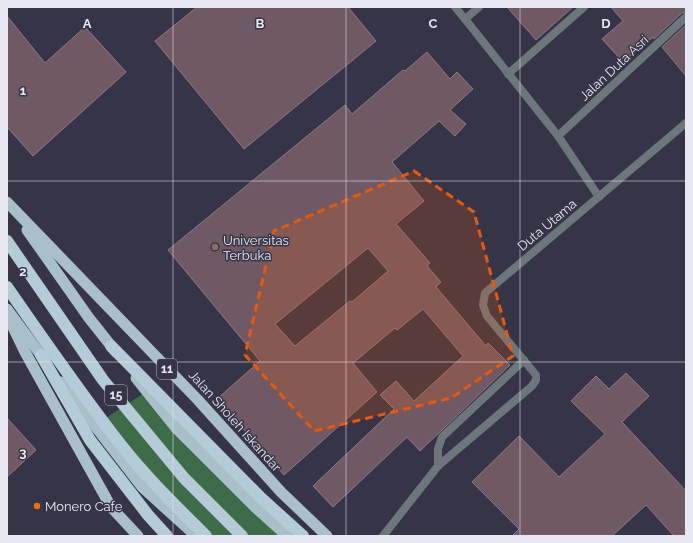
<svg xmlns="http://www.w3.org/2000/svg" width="693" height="543" font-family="Raleway,sans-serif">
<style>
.green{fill:#3e6c49}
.building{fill:#6e5964;stroke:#8f7884;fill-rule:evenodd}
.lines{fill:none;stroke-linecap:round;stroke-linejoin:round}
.minor{stroke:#6c767b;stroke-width:8}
.trunk{stroke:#a9c0cb;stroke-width:11}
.motorway{stroke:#b3ccd8;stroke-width:12}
.marked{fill:#e8590c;fill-opacity:0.2;stroke:#e8590c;stroke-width:3;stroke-dasharray:8 5;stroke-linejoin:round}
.grid{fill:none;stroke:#e8e8f4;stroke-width:1;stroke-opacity:0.55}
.education-dot{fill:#8d6e63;stroke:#363547;stroke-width:1.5}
.food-dot{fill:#e8710a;stroke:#363547;stroke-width:1.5}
.labels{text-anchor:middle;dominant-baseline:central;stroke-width:3;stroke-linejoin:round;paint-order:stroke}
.shield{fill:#363547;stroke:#b3b2c0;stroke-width:1}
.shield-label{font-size:12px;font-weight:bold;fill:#e8e8f4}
.street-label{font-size:13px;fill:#e8e8f4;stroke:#363547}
.poi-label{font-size:13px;fill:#e8e8f4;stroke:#363547;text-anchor:start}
.grid-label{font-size:13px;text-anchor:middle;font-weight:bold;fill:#e8e8f4;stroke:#363547;stroke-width:3;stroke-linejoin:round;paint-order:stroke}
</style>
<rect width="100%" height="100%" fill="#363547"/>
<polygon class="green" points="147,391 287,536 206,536 103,420"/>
<g class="building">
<polygon points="197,7 348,7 376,41 244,149 155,41"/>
<polygon points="507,7 573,7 536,40"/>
<polygon points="611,7 686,7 686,12 682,13 654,39 653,37 623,62 602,39 623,21"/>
<polygon points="7,16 45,63 85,27 126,72 33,156 7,127"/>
<polygon points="686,25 686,76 662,47"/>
<path d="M427 52 450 79 457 72 473 89 450 110 466 124 455 136 439 121 392 162 424 201 396 224 430 263 427 266 441 282 436 287 486 346 488 343 510 365 420 451 407 437 333 507 313 486 394 409 380 395 396 381 414 401 463 356 423 309 397 330 395 328 353 363 377 392 284 475 217 399 260 361 168 250 345 105 352 114 403 70 405 71ZM368 248 388 271 352 302 350 301 295 346 275 324Z"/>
<polygon points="626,373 649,396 622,422 686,491 686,536 674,536 646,505 612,536 512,536 519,529 472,482 519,436 559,477 605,434 571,401 596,376 609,389"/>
<polygon points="7,418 36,450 7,477"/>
</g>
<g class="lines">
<g class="minor">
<polyline points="455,7 465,19"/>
<polyline points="479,7 465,19 558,136 599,197"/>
<polyline points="508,74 584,7"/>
<polyline points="558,136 686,17"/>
<polyline points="438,466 438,449 442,437 524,360"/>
<polyline points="383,536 438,466 532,386 536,380 536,375 487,316 483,305 485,293 686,123"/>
</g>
<g class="trunk">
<polyline points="7,202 198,400 281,492 327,536"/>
<polyline points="27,230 89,318 116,352"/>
<polyline points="7,309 46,362"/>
<polyline points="10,321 25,352 111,507 138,536"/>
<polyline points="136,378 176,428 256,508 287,536"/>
<polyline points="61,382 142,487 196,536"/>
</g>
<g class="motorway">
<polyline points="7,241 103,380 184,478 242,536"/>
<path d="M7 287C44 340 81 394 121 445 146 477 177 507 206 536"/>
<polyline points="111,346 261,498 303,536"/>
<polyline points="41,355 90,440 148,515 167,536"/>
</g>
</g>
<path class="marked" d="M414 171 474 212 513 356 451 398 314 431 245 355 274 231Z"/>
<path class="grid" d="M173 7V536M346 7V536M520 7V536M7 181H686M7 362H686"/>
<circle class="education-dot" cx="215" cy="247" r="4"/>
<circle class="food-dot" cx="37" cy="506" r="4"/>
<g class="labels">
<g class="shield">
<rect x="157" y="359" width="20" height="20" rx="3"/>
<rect x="105" y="385" width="22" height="20" rx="3"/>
</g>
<g class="shield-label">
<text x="167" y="369">11</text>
<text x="116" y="395">15</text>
</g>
<g class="street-label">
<text transform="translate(614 68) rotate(-43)">Jalan Duta Asri</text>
<text transform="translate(547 225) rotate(-40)">Duta Utama</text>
<text transform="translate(235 421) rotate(48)">Jalan Sholeh Iskandar</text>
</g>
<g class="poi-label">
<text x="223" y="240">Universitas<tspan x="223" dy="15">Terbuka</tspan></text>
<text x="45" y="506">Monero Cafe</text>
</g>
</g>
<g class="grid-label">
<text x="87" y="28">A</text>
<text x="260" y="28">B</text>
<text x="433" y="28">C</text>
<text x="606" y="28">D</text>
<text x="23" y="95">1</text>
<text x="23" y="276">2</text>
<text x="23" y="457">3</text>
</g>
<rect width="693" height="543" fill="none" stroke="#e8e8f4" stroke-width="16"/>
</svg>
